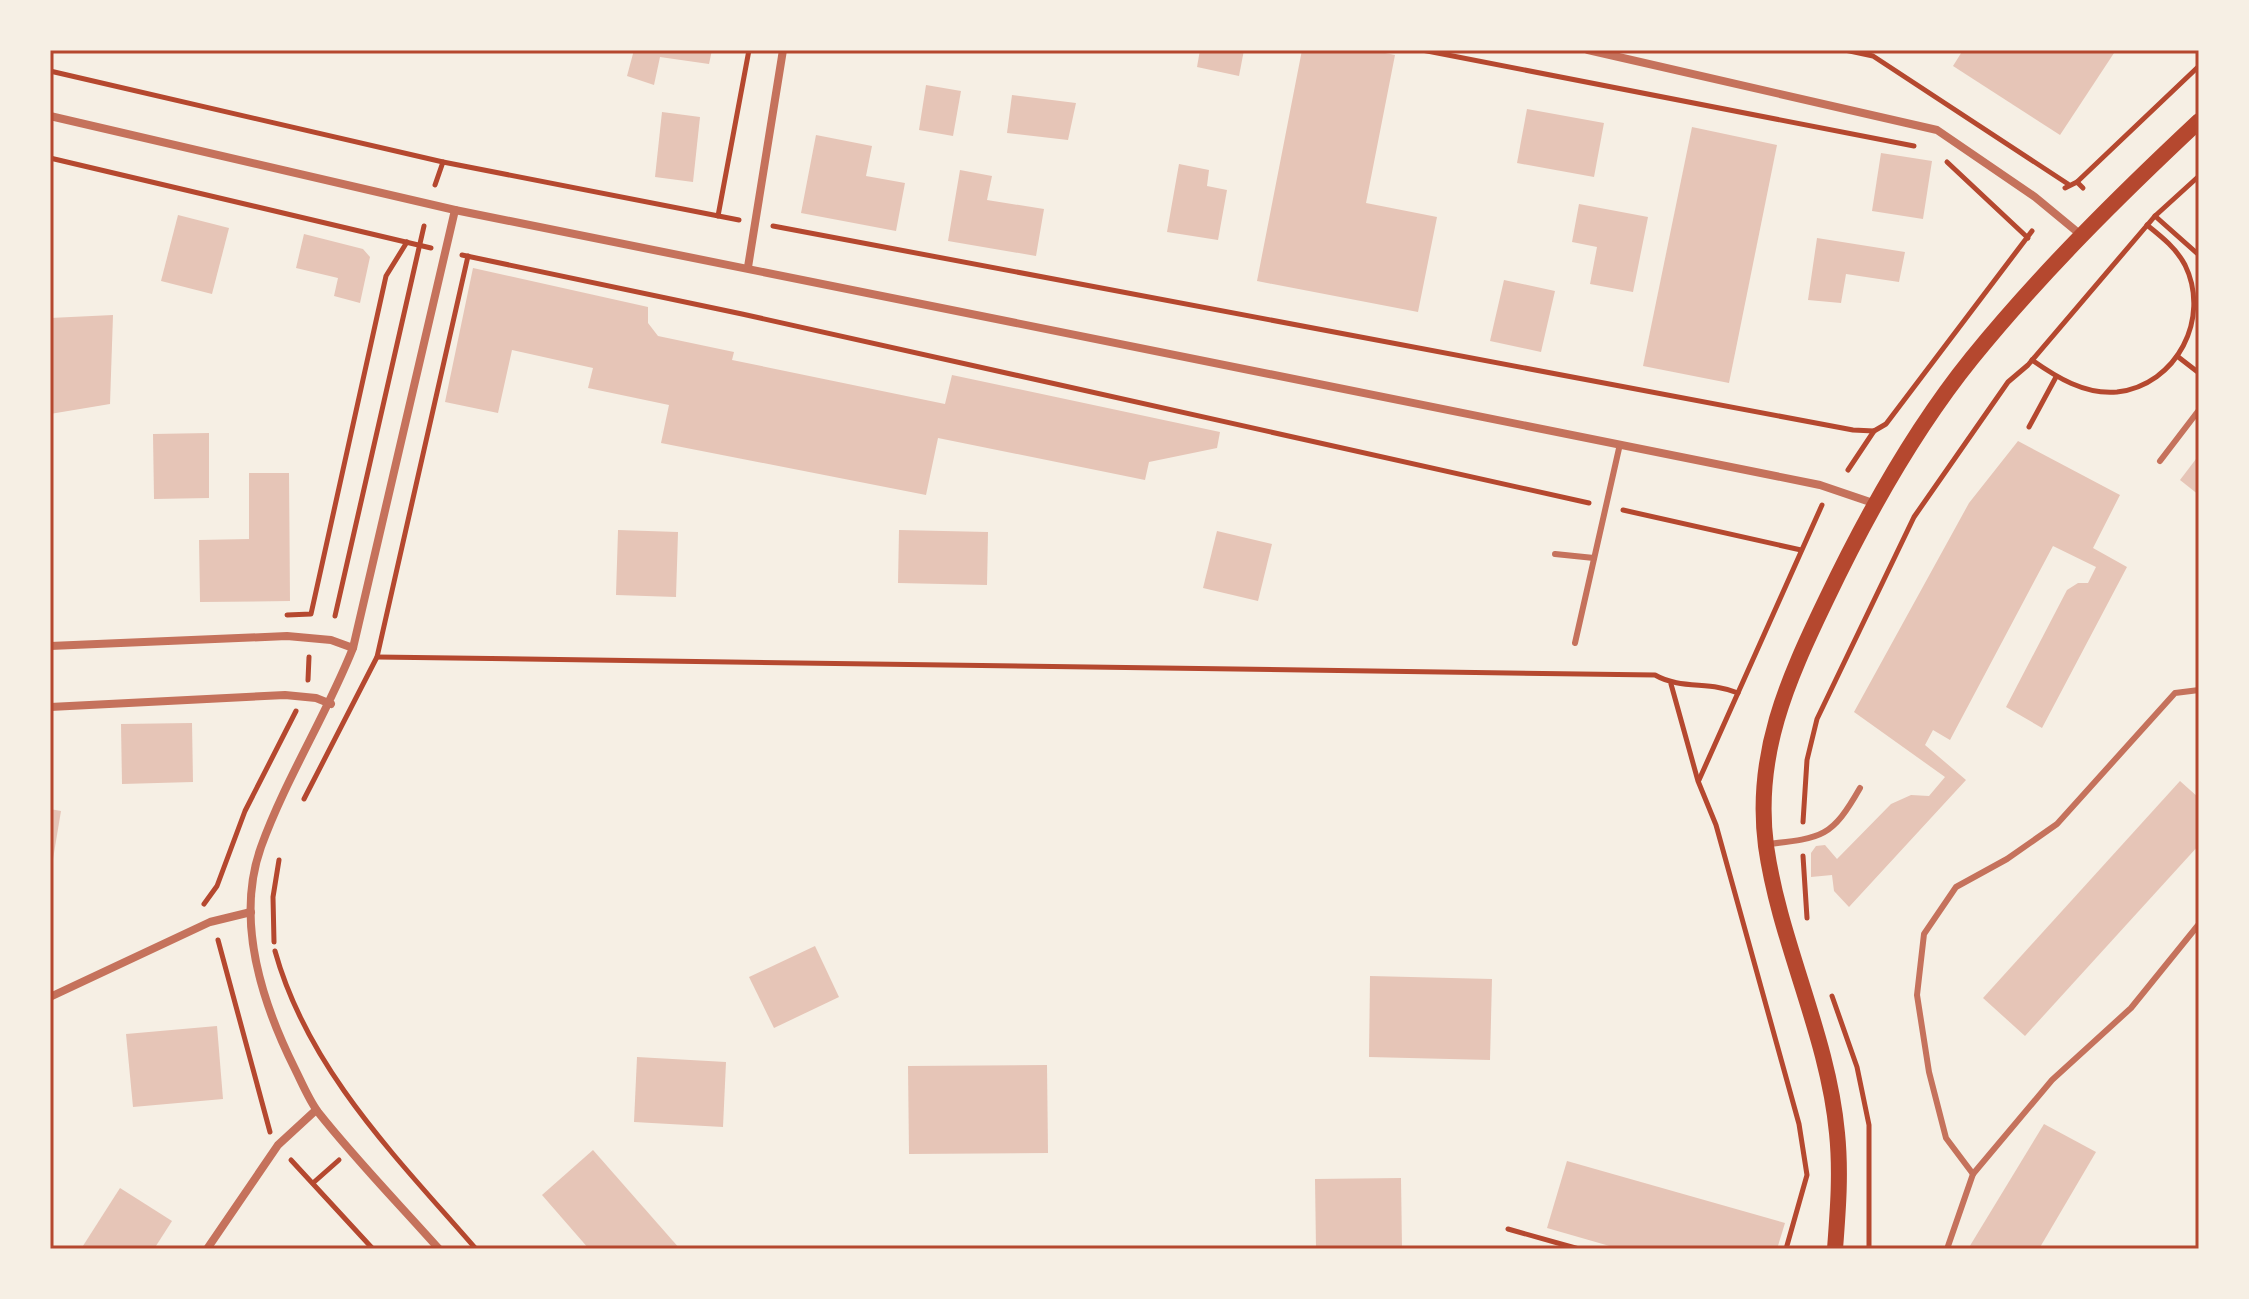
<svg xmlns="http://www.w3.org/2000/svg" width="2249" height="1299" font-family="'PT Serif',serif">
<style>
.building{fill:#e6c5b7}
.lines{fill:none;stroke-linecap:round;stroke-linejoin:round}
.path{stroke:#b5482f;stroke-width:5}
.service{stroke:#c5725c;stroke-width:6}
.minor{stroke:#c5725c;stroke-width:8}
.secondary{stroke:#b5482f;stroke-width:16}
.neatline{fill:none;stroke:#b5482f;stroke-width:3}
</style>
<rect width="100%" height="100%" fill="#f6efe4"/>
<g class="building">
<polygon points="634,50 712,50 709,64 660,57 654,85 627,76"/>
<polygon points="1200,50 1244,50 1239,76 1197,67"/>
<polygon points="1302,50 1370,50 1395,55 1366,203 1437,217 1418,312 1257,281"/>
<polygon points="1963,50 2116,50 2060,135 1953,66"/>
<polygon points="926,85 961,91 953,136 919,130"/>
<polygon points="1012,95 1076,103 1068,140 1007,133"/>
<polygon points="1527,109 1604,123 1594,177 1517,163"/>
<polygon points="662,112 700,117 693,182 655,177"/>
<polygon points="1692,127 1777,145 1729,383 1643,366"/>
<polygon points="816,135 872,146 866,176 905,183 896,231 801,213"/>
<polygon points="1881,153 1932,161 1923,219 1872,211"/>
<polygon points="1179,164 1209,170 1207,186 1227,190 1218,240 1167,232"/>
<polygon points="960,170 992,176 987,200 1044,209 1036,256 948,241"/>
<polygon points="1579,204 1648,217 1633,292 1590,284 1597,247 1572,242"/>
<polygon points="178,215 229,228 212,294 161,281"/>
<polygon points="304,234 363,249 370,257 360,303 334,296 338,278 296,268"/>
<polygon points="1817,238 1905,252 1899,282 1846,274 1841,303 1808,300"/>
<polygon points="473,268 648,307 648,323 658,336 734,352 732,360 945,404 952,375 1220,432 1217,448 1149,462 1145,480 938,438 926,495 661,443 669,405 588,388 593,368 512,350 498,413 445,402"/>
<polygon points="1504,280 1555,291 1541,352 1490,341"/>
<polygon points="113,315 110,404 50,414 50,318"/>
<polygon points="209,433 209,498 154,499 153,434"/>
<polygon points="2018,441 2120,495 2093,548 2127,567 2042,728 2006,707 2067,590 2078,583 2088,583 2096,567 2053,546 1950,740 1933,730 1925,745 1966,780 1849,907 1834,891 1832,875 1811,877 1811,853 1816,846 1825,845 1837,859 1891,804 1911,795 1929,796 1945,777 1854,712 1969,503"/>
<polygon points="2199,455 2199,495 2180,480"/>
<polygon points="249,473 289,473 290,601 200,602 199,540 249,539"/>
<polygon points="618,530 678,532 676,597 616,595"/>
<polygon points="899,530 988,532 987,585 898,583"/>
<polygon points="1217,531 1272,544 1258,601 1203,588"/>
<polygon points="192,723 193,782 122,784 121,724"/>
<polygon points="2180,781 2199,798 2199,845 2025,1036 1983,998"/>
<polygon points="50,809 61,811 52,865 50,865"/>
<polygon points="815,946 839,997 774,1028 749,977"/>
<polygon points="1370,976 1492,979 1490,1060 1369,1057"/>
<polygon points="217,1026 223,1099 133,1107 126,1034"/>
<polygon points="637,1057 726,1062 723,1127 634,1122"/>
<polygon points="1047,1065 1048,1153 909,1154 908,1066"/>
<polygon points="2044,1124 2096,1152 2039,1249 1968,1249"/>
<polygon points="593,1150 680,1249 589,1249 542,1195"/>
<polygon points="1567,1161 1785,1223 1777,1249 1620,1249 1547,1228"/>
<polygon points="1401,1178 1402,1249 1316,1249 1315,1179"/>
<polygon points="120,1188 172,1221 154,1249 81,1249"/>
</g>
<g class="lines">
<g class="path">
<polyline points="1422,50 1914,146"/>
<polyline points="1845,50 1873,56 2068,184"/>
<polyline points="50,71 443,162"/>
<polyline points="50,158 431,248"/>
<polyline points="1947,162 2028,238"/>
<polyline points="2077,182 2199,66"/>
<polyline points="435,185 443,162 739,220"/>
<polyline points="2065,188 2077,182 2083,188"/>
<polyline points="718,216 749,50"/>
<polyline points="2155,216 2199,255"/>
<polyline points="773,226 1853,430 1874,431 1886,424 2032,231"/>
<polyline points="462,255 742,314 1589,503"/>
<polyline points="2177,356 2199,373"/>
<path d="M2032 360C2056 377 2085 395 2117 392 2177 385 2211 318 2185 265 2176 248 2162 237 2147 225"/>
<polyline points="2029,427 2056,377"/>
<polyline points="1848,470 1874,431"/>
<polyline points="1623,510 1801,550"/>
<polyline points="287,615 311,614 386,276 407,242"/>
<polyline points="335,616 424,226"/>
<path d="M377 657 1655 675C1681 690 1710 681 1738 693"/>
<polyline points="308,680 309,657"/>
<polyline points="1671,684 1698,781 1716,825 1799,1124 1807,1175 1786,1249"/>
<polyline points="1699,780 1822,505"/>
<polyline points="304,799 377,657 468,256"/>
<polyline points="1803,822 1807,760 1817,719 1914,517 2008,382 2028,365 2155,216 2199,176"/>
<polyline points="1803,856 1807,918"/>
<polyline points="204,904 217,886 245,811 296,711"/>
<polyline points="218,940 270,1132"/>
<polyline points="274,942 273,897 279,860"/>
<path d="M275 951C308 1070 398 1159 476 1249"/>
<polyline points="1832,996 1857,1067 1869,1125 1869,1249"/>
<polyline points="291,1160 373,1249"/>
<polyline points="313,1183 339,1160"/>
<polyline points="1508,1229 1579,1249"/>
</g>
<g class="service">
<polyline points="2160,461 2199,410"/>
<polyline points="1555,554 1594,558"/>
<polyline points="1575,643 1620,444"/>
<path d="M1768 844C1823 838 1832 837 1860 788"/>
<polyline points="1973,1174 1946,1138 1929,1072 1917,995 1924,934 1956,887 2007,859 2057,824 2175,693 2199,690"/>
<polyline points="1947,1249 1973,1174 2052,1080 2131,1008 2199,924"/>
</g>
<g class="minor">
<polyline points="1588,50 1937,130 2035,197 2081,235"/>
<polyline points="50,116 455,210 1820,485 1876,504"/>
<polyline points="748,267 783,50"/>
<polyline points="50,646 287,636 331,640 353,648"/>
<polyline points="50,707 285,695 316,698 331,704"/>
<polyline points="50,997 210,922 251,912"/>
<polyline points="207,1249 278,1145 316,1110"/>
<path d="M439 1249C399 1204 356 1160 318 1112 309 1100 302 1083 295 1069 262 1003 235 920 261 847 286 778 326 716 353 648L455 210"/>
</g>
<path class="secondary" d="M1835 1249C1838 1210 1841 1172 1837 1133 1828 1035 1780 944 1766 846 1754 755 1787 681 1826 600 1866 516 1913 431 1972 358 2041 273 2119 196 2199 121"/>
</g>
<rect width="2249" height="1299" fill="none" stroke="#f6efe4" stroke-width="104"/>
<rect x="52" y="52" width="2145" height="1195" class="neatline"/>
</svg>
